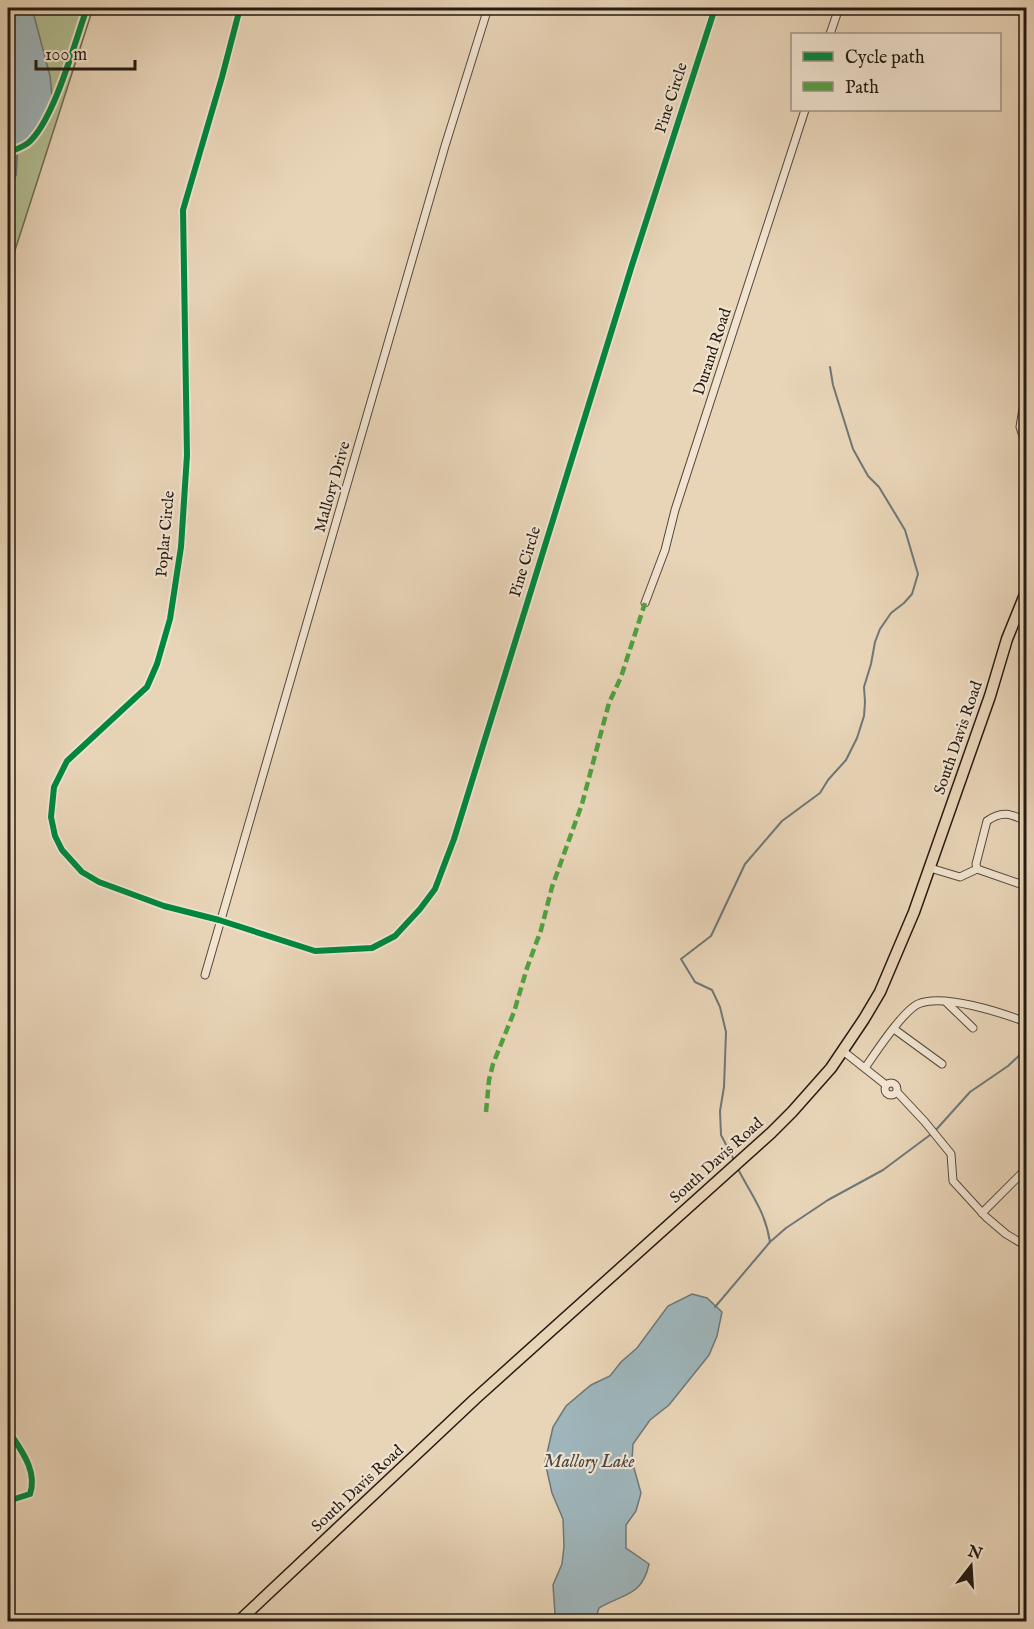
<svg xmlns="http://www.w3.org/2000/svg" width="1034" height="1629" font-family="'IM FELL English',serif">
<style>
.green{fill:#b2be92;stroke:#6c6c52;stroke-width:1.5}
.water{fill:#9eb5bb;stroke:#6e7777;stroke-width:1.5}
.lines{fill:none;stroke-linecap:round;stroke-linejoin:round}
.stream{stroke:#6e7777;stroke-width:2}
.street-casing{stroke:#56483a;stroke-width:9}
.primary-casing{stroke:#251a11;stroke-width:13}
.street{stroke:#f0e3d0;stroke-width:7}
.primary{stroke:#e8d4b7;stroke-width:10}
.quiet{stroke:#50a13f;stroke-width:4.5;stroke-dasharray:9 4.5;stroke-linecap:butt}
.cycleway-casing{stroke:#f0e3d0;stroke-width:10}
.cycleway{stroke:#00873e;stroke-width:6}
.labels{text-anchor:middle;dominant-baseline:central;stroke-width:4.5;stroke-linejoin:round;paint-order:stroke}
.street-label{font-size:16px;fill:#251a11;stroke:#f0e3d0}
.water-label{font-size:18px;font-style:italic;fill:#494844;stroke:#f0e3d0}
</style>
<rect width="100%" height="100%" fill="#e8d4b7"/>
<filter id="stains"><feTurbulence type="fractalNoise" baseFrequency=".00333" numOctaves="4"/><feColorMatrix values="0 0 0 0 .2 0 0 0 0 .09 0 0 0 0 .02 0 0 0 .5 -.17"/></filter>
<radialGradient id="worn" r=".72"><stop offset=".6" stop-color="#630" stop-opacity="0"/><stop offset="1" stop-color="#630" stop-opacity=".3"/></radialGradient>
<polygon class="green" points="8,8 93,8 8,272"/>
<g class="water">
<polygon points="8,8 32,8 50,76 52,96 47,109 35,131 24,141 8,152"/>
<path d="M692 1294 707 1298 722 1312 717 1336 709 1355 669 1405 650 1420 633 1444 632 1461 641 1493 636 1511 626 1525V1548L649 1564C642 1596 625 1593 599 1608L595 1621H549L555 1614 553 1585 562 1564 564 1546 563 1519 552 1493 545 1462 553 1427 566 1406 591 1385 610 1376 621 1362 637 1348 668 1306Z"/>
</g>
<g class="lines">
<g class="stream">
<polyline points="8,188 16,175 17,154"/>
<polyline points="735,1162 721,1135 720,1111 724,1087 726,1032 720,1007 712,990 695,982 681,959 711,936 745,864 782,821 820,793 828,780 846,760 857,738 864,716 865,702 864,687 871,664 875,642 880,629 891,613 904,603 912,594 918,574 905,530 879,487 868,476 853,449 833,385 830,367"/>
<path d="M737 1167C751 1195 765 1210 770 1242"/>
<polyline points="715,1307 770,1242 786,1228 828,1200 883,1170 934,1132 970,1092 1008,1066 1026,1049"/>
</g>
<defs>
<g id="street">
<polyline points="240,8 222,77 183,210 187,455 181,547 170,619 157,664 147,687 67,761 54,787 51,817 55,836 62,850 82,872 99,882 164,906 219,920 315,951 372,948 395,936 420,909 435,889 454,839 632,265 715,8"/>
<polyline points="830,34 839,8"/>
<polyline points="1026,390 1020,427 1026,445"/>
<polyline points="645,603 665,550 675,510 805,110"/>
<polyline points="930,868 960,877 977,869 1026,886"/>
<path d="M977 869 976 864 987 821C1002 810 1011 814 1026 821"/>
<polyline points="205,975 445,146 488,8"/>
<polyline points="946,1002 973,1028"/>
<polyline points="894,1029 942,1064"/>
<polyline points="843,1051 886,1085"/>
<path d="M865 1068C876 1052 902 1012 918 1004 943 993 1002 1013 1026 1022"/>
<circle cx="891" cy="1089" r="6"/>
<polyline points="897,1092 925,1122 951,1154 953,1181 986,1217 1006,1234 1026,1246"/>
<polyline points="982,1213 1026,1169"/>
</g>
<polyline id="primary" points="238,1622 475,1399 771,1133 792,1112 831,1068 864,1019 880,992 914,912 990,696 1007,639 1026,592"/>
</defs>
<use href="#street" class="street-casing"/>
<use href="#primary" class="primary-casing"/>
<use href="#street" class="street"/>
<use href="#primary" class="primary"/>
<polyline class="quiet" points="486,1112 489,1080 493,1064 514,1012 527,968 541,930 552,887 582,804 609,703 621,677 645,603"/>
<defs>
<g id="cycleway">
<polyline points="240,8 222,77 183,210 187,455 181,547 170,619 157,664 147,687 67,761 54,787 51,817 55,836 62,850 82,872 99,882 164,906 219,920 315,951 372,948 395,936 420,909 435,889 454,839 632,265 715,8"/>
<path d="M8 153C14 150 23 147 28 143 54 121 75 41 87 8"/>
<path d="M8 1430C20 1449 38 1470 30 1494L8 1501"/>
</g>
</defs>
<use href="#cycleway" class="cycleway-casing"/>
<use href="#cycleway" class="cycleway"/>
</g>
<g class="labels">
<g class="street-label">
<text transform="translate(672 98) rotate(-72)">Pine Circle</text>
<text transform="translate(713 352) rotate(-72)">Durand Road</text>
<text transform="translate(333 487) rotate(-74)">Mallory Drive</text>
<text transform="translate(166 534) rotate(-85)">Poplar Circle</text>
<text transform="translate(526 562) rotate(-73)">Pine Circle</text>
<text transform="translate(959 738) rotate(-71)">South Davis Road</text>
<text transform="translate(717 1161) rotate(-42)">South Davis Road</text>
<text transform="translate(358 1489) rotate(-43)">South Davis Road</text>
</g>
<g class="water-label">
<text x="589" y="1462">Mallory Lake</text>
</g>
</g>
<rect width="1034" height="1629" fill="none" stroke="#e8d4b7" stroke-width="30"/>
<rect x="9" y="9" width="1016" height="1611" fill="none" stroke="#251a11" stroke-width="3"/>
<rect x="15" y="15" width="1004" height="1599" fill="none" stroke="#251a11" stroke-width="1.5"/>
<rect x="791" y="33" width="210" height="78" fill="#f0e3d0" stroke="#9f9384" stroke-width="1.5"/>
<rect x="803" y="52" width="30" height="9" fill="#00873e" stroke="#9f9384" stroke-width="1.5"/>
<text x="845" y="63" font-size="18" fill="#251a11">Cycle path</text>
<rect x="803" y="82" width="30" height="9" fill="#50a13f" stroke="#9f9384" stroke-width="1.5"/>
<text x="845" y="93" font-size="18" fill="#251a11">Path</text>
<g transform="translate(971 1566) rotate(17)" stroke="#f0e3d0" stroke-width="4.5" paint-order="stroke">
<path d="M0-4.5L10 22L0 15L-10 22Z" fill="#251a11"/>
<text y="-9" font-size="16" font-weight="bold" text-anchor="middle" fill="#251a11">N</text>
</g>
<path d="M36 60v9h99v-9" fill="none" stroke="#251a11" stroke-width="3"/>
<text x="45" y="60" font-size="18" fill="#251a11" stroke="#f0e3d0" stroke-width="4.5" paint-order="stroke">100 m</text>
<rect width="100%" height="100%" filter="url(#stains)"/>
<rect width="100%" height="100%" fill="url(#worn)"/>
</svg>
